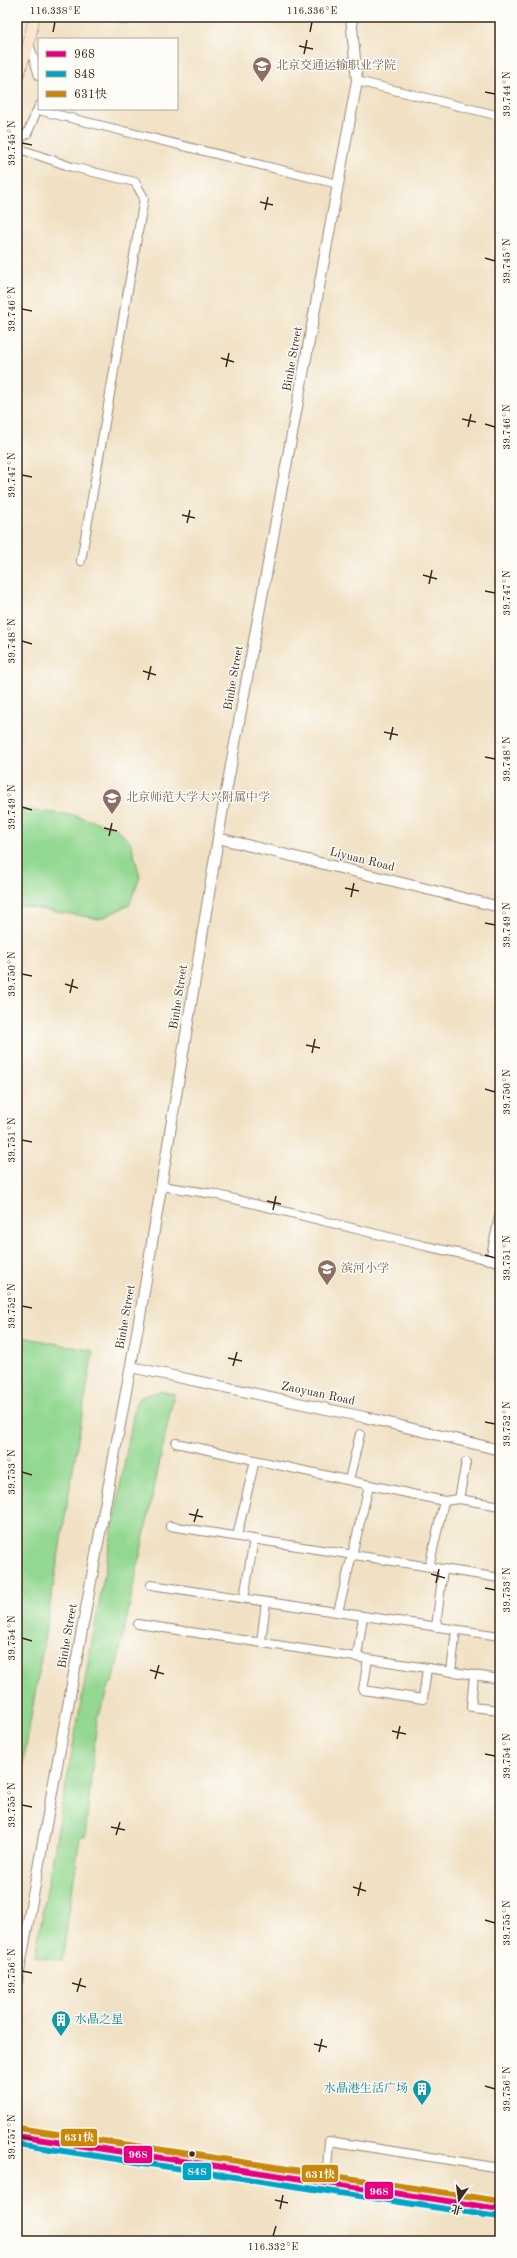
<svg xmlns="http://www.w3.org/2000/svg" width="517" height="2258" font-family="'Old Standard TT','Noto Serif SC',serif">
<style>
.green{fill:#93d891;stroke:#678158}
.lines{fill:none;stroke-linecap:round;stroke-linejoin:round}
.minor-casing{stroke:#968671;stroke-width:10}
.tertiary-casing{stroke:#968671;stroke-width:12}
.secondary-casing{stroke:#968671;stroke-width:12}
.minor{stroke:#fff;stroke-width:8}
.tertiary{stroke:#fff;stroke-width:10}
.secondary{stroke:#fbe5cf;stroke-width:11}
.bus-1-casing{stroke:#fdfcf7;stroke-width:9}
.bus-2-casing{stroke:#fdfcf7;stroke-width:9}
.bus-3-casing{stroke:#fdfcf7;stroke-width:9}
.bus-1{stroke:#e5007d;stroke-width:6}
.bus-2{stroke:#03a3c5;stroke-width:6}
.bus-3{stroke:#c88708;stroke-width:6}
.ticks{fill:none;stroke:#3b2a1e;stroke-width:1.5}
.bus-dot{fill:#3b2a1e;stroke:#fdfcf7;stroke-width:1.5}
.labels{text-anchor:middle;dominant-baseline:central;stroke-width:3;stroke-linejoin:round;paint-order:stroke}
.education-label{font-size:12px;fill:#785e54;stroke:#fdfcf7;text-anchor:start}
.street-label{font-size:12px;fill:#3b2a1e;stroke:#fdfcf7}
.culture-label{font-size:12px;fill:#0d838f;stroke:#fdfcf7;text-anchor:start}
.line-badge{stroke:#fdfcf7;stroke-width:1.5}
.badge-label{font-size:11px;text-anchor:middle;font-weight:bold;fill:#fff}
.neatline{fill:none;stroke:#3b2a1e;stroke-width:1.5}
.ticks-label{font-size:10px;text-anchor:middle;fill:#3b2a1e}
</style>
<rect width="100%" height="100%" fill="#fdfcf7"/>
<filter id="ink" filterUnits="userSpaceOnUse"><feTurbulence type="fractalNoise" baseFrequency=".025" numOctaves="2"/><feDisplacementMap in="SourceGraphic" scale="8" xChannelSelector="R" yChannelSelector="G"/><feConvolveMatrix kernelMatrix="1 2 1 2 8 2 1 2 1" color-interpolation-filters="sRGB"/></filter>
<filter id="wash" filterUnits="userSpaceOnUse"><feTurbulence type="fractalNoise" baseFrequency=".012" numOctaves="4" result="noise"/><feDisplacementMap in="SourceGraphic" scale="16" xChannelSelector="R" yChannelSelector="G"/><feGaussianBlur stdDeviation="0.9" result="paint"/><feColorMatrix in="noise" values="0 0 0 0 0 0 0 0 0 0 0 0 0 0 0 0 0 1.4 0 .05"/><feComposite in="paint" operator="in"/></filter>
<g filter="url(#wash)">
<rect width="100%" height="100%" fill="#f1e1c4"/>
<g class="green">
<polygon points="98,17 128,17 127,24"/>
<polygon points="17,809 73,815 116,828 131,843 140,877 129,905 100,919 17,905"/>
<polygon points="17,1336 93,1351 17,1800"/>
<polygon points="160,1391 174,1394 113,1683 110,1683 105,1701 97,1718 85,1837 80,1837 62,1961 35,1956 135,1405 139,1398"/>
</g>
</g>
<g filter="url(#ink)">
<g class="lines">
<defs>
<g id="minor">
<polyline points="29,43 39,76"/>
<polyline points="357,81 500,116"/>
<polyline points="38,110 338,184"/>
<polyline points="17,140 27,134 39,106"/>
<polyline points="17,148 72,167 135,182 144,198 81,561"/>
<polyline points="161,1186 214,1194 425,1246 500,1262"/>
<polyline points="490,1260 500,1212"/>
<polyline points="176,1443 444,1501 459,1499 500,1506"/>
<polyline points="349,1480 360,1434"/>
<polyline points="459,1499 466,1462"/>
<polyline points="170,1526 500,1578"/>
<polyline points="237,1536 255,1460"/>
<polyline points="429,1567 444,1501"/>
<polyline points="151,1585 500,1636"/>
<polyline points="244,1598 254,1539"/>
<polyline points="338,1612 369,1486"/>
<polyline points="138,1624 500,1679"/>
<polyline points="436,1627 443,1569"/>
<polyline points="261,1642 266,1602"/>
<polyline points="357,1657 363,1616"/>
<polyline points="368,1659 363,1690 423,1699 427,1668"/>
<polyline points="451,1672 456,1630"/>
<polyline points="474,1675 471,1707 500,1710"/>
<polyline points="326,2184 329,2141 500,2168"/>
</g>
<g id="tertiary">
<polyline points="218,838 500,907"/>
<polyline points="131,1367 364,1417 500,1450"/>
<polyline points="17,1982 140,1316 222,814 357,81 351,17"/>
<polyline points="17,2136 500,2209"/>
</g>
<polyline id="secondary" points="17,79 29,43 34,17"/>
</defs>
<use href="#minor" class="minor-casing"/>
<use href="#tertiary" class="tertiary-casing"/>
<use href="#secondary" class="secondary-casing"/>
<use href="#minor" class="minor"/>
<use href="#tertiary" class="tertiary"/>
<use href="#secondary" class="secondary"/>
<defs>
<polyline id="bus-1" points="17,2136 500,2209"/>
<polyline id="bus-2" points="17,2144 499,2217"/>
<polyline id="bus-3" points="18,2128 500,2201"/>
</defs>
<use href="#bus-1" class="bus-1-casing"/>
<use href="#bus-2" class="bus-2-casing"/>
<use href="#bus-3" class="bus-3-casing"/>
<use href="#bus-1" class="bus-1"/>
<use href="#bus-2" class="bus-2"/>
<use href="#bus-3" class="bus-3"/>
</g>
</g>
<path class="ticks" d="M53 32 55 22M310 32 312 22M299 46 313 49M304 54 307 40M485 92 495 94M22 143 32 145M260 202 273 205M265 210 268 197M485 258 495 261M22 309 32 311M221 358 234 362M226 367 229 353M462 419 476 422M485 424 495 427M468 427 471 414M22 475 32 477M182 515 195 518M187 523 190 510M423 575 437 579M429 584 432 570M485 591 495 593M22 641 32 644M143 671 156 675M148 680 151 666M384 732 398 735M390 740 393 727M485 757 495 759M22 807 32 810M104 828 117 831M109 836 112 823M345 888 359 891M351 897 354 883M485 923 495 925M22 974 32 976M65 984 78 988M70 993 73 979M306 1045 320 1048M312 1053 315 1039M485 1089 495 1092M22 1140 32 1142M267 1201 281 1204M273 1210 276 1196M485 1255 495 1258M22 1306 32 1308M228 1358 242 1361M233 1366 237 1352M485 1422 495 1424M22 1472 32 1475M189 1514 203 1517M194 1522 198 1509M431 1574 445 1578M436 1583 439 1569M485 1588 495 1590M22 1638 32 1641M150 1670 164 1674M155 1679 159 1665M392 1731 406 1734M397 1739 400 1726M485 1754 495 1756M22 1805 32 1807M111 1827 125 1830M116 1835 120 1822M353 1887 366 1891M358 1896 361 1882M485 1920 495 1923M22 1971 32 1973M72 1983 86 1987M77 1992 81 1978M314 2044 327 2047M319 2052 322 2039M485 2086 495 2089M22 2137 32 2139M275 2200 288 2203M280 2209 283 2195M273 2236 276 2226"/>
<defs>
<symbol id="university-pin" viewBox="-11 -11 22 30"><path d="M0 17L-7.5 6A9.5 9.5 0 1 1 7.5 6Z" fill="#8d6e63" stroke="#fdfcf7"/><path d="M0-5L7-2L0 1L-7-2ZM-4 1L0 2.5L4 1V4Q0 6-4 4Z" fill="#fff"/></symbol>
<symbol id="school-pin" viewBox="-11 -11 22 30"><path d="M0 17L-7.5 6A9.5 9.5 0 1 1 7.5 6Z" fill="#8d6e63" stroke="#fdfcf7"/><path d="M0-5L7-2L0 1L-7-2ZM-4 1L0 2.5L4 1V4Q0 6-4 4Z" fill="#fff"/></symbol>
<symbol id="building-pin" viewBox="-11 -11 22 30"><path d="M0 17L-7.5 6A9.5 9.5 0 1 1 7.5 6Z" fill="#0f9aa8" stroke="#fdfcf7"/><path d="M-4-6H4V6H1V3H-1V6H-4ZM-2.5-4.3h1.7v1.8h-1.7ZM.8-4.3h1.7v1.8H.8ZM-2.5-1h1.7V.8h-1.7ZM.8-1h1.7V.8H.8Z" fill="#fff"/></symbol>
</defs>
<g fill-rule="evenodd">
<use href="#university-pin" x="251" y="55" width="22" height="30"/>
<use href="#school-pin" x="101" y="787" width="22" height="30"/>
<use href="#school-pin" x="316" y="1258" width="22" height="30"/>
<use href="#building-pin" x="50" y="2009" width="22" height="30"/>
<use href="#building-pin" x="411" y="2078" width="22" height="30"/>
</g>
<circle class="bus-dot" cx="192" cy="2154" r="3.5"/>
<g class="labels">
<g class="education-label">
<text x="276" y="66">北京交通运输职业学院</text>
<text x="126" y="798">北京师范大学大兴附属中学</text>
<text x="341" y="1269">滨河小学</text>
</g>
<g class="street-label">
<text transform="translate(293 359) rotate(-80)">Binhe Street</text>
<text transform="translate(234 678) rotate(-80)">Binhe Street</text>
<text transform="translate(362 860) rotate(14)">Liyuan Road</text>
<text transform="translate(179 997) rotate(-81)">Binhe Street</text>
<text transform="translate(126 1317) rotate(-80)">Binhe Street</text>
<text transform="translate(318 1394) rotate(12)">Zaoyuan Road</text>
<text transform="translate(68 1636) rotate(-80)">Binhe Street</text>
</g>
<g class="culture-label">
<text x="75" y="2020">水晶之星</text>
<text x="408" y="2089" text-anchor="end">水晶港生活广场</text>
</g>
</g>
<g class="line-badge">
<rect x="60" y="2128" width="38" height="19" rx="4" fill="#c88708"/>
<rect x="123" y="2145" width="30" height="19" rx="4" fill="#e5007d"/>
<rect x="182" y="2162" width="30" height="19" rx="4" fill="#03a3c5"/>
<rect x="301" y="2164" width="38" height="19" rx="4" fill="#c88708"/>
<rect x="364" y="2181" width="30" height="19" rx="4" fill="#e5007d"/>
</g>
<g class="badge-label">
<text x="79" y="2141">631快</text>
<text x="138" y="2158">968</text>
<text x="197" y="2175">848</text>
<text x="320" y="2178">631快</text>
<text x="379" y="2195">968</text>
</g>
<rect width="517" height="2258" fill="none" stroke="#fdfcf7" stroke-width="44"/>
<rect x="38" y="38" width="140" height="72" fill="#fdfcf7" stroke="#afa8a0"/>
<rect x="46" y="51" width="20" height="6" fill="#e5007d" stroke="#afa8a0"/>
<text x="74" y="58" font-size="12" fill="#3b2a1e">968</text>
<rect x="46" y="71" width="20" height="6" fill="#03a3c5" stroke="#afa8a0"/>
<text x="74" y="78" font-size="12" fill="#3b2a1e">848</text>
<rect x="46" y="91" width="20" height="6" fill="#c88708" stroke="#afa8a0"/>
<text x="74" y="98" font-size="12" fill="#3b2a1e">631快</text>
<g transform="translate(459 2200) rotate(194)" stroke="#fdfcf7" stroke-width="3" paint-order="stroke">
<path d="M0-3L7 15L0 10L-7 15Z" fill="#3b2a1e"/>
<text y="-6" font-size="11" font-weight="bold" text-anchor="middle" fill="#3b2a1e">北</text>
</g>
<rect x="22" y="22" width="473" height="2214" class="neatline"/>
<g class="ticks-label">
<text x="55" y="14">116.338°E</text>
<text x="312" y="14">116.336°E</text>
<text transform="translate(506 94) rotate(-90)" y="4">39.744°N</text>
<text transform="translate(11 143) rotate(-90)" y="4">39.745°N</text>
<text transform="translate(506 261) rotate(-90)" y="4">39.745°N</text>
<text transform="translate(11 309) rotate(-90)" y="4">39.746°N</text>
<text transform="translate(506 427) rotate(-90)" y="4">39.746°N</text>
<text transform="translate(11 475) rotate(-90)" y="4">39.747°N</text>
<text transform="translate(506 593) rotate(-90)" y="4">39.747°N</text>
<text transform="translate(11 641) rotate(-90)" y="4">39.748°N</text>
<text transform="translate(506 759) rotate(-90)" y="4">39.748°N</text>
<text transform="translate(11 807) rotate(-90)" y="4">39.749°N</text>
<text transform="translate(506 925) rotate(-90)" y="4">39.749°N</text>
<text transform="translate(11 974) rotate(-90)" y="4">39.750°N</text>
<text transform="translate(506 1092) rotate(-90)" y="4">39.750°N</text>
<text transform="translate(11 1140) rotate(-90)" y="4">39.751°N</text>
<text transform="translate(506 1258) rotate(-90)" y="4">39.751°N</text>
<text transform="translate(11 1306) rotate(-90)" y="4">39.752°N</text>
<text transform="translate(506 1424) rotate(-90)" y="4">39.752°N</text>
<text transform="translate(11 1472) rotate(-90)" y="4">39.753°N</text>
<text transform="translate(506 1590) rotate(-90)" y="4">39.753°N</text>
<text transform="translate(11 1638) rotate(-90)" y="4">39.754°N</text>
<text transform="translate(506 1756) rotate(-90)" y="4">39.754°N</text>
<text transform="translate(11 1805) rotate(-90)" y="4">39.755°N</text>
<text transform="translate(506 1923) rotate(-90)" y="4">39.755°N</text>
<text transform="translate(11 1971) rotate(-90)" y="4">39.756°N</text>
<text transform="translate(506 2089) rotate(-90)" y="4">39.756°N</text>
<text transform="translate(11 2137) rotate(-90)" y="4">39.757°N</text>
<text x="273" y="2250">116.332°E</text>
</g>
</svg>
